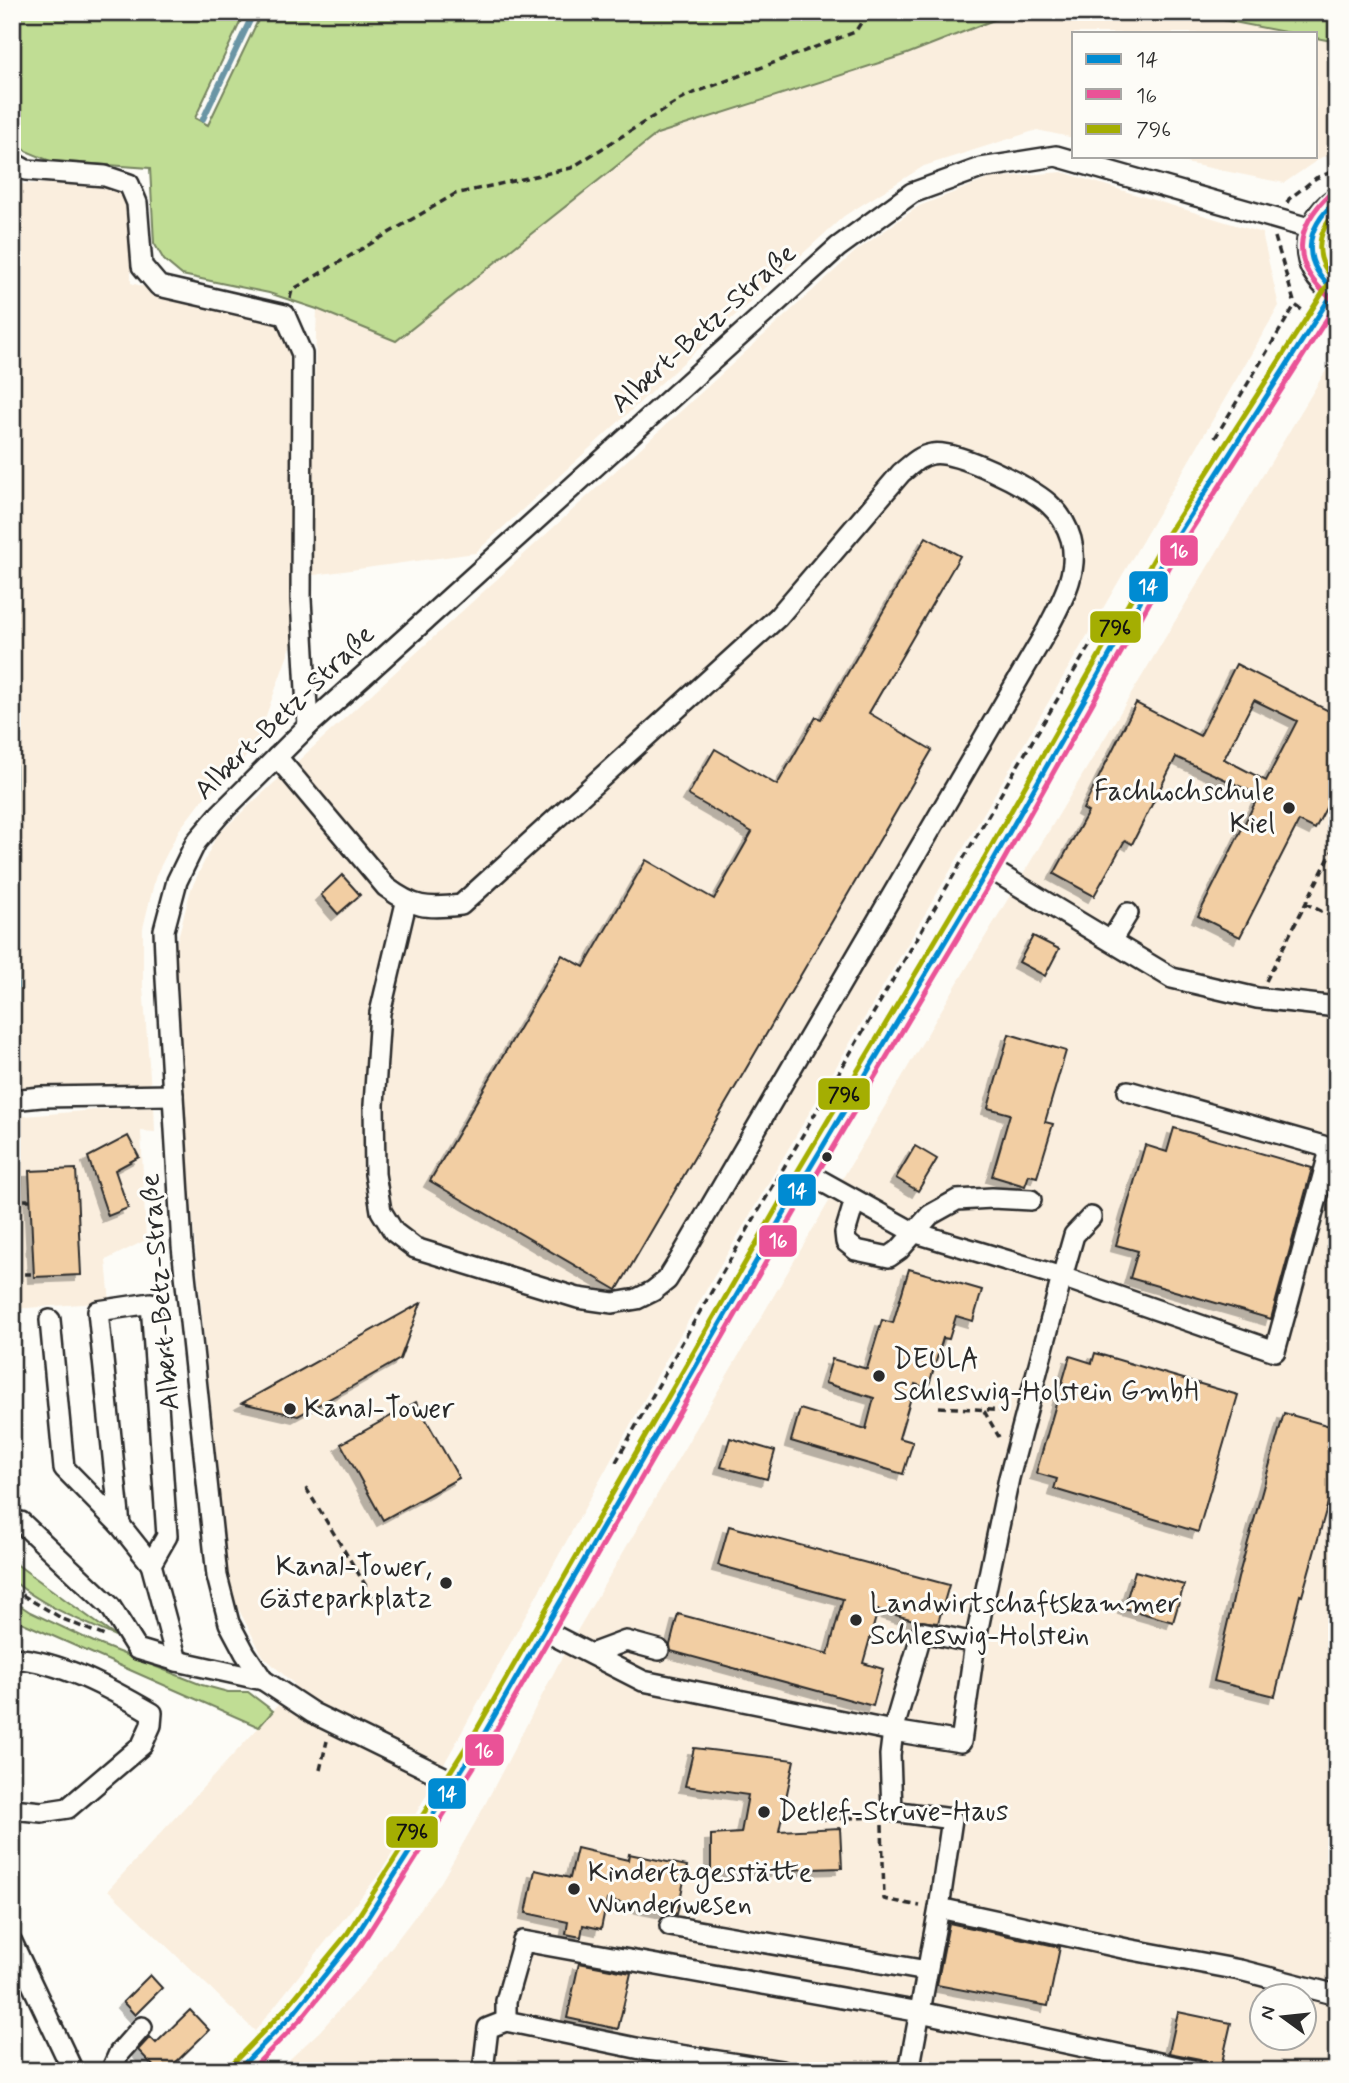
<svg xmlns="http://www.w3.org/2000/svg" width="1349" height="2083" font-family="Mynerve,sans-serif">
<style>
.built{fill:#faeede;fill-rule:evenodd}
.green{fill:#c0dd94;stroke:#768460;stroke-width:2}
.water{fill:#95dcf6;stroke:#6b95a5;stroke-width:2}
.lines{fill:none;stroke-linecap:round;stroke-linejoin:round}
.stream{stroke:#6b95a5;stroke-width:6}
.building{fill:#f2cea3;stroke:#2b2b2b;stroke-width:2;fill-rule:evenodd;filter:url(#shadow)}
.minor-casing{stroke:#2b2b2b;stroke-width:24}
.major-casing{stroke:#2b2b2b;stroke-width:30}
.path{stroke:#2b2b2b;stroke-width:3.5;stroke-dasharray:7 5;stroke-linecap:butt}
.minor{stroke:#fdfcf7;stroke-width:19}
.major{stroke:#f8e281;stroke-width:24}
.bus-1-casing{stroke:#fdfcf7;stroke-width:10}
.bus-2-casing{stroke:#fdfcf7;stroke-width:10}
.bus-3-casing{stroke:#fdfcf7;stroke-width:10}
.bus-1{stroke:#008bd2;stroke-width:5}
.bus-2{stroke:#ea5297;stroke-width:5}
.bus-3{stroke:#a4ae02;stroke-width:5}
.poi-dot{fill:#2b2b2b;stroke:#fdfcf7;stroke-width:2.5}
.labels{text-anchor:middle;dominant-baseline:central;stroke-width:6;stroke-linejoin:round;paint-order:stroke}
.street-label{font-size:28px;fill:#2b2b2b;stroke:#fdfcf7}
.poi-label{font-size:28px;fill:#2b2b2b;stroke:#fdfcf7;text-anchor:start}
.line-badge{stroke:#fdfcf7;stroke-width:2.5}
.badge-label{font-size:19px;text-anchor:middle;font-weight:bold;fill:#fff}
.pale-badge-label{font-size:19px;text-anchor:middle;font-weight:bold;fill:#111}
</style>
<defs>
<filter id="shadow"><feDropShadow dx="-6" dy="6" stdDeviation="0" flood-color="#0004"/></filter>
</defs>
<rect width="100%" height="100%" fill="#fdfcf7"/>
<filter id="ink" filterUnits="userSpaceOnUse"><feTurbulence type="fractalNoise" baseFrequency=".0143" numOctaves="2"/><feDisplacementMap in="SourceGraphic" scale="14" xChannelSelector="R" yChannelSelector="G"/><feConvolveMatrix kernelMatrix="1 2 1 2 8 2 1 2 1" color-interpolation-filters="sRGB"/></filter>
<g filter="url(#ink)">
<g class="built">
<polygon points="1014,12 1182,12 1290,33 1074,33 1074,138 1037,130 924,166 844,216 475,553 307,576 317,309 396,341 657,134 907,54"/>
<polygon points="1316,38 1337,42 1337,154 1322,157 1284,183 1151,156 1316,156"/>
<polygon points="1062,172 1262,233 1279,306 673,1347 453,1748 388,1863 255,2031 108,1890 259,1727 295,1685 263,1656 229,1591 191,1204 177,986 175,949 191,889 217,835 856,251 919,206 991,178"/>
<polygon points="87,183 124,192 130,209 131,283 277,323 289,348 296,632 254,749 203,799 179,830 156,875 143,928 143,986 151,1089 12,1094 12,1065 19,1053 12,184"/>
<path d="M1337 352V2071H277L320 2031 371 1974 441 1882 480 1814 563 1655 949 997ZM1262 1996H1304V2038H1262Z"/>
<polygon points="154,1105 155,1132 141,1131 146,1240 106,1260 110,1302 12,1309 12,1120 25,1116"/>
</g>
<g class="green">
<polygon points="12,12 245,12 195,118 208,125 262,12 1014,12 907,54 657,134 396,341 317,309 269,293 182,275 164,260 154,243 150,168 50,161 26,151 12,137"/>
<polygon points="1182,12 1337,12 1337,42 1316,38 1316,33 1290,33"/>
<path d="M12 1561 115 1636C79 1620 43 1606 12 1580Z"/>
<polygon points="12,1600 30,1612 96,1643 202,1685 228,1692 248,1692 273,1711 259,1727 12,1618"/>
</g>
<polygon class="water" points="12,364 19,1053 12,1065"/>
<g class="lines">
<polyline class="stream" points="203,119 254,12"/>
</g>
<g class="building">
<polygon points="926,537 960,556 869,713 932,750 617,1290 430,1181 562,955 584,967 646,860 714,899 752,832 688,795 715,749 777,785 816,717 821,719"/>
<path d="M1236 664 1337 715V787L1315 829 1299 821 1240 937 1198 916 1259 795 1176 757 1132 844 1125 840 1094 896 1054 874 1088 812 1083 809 1136 703 1200 736ZM1254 700 1297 721 1266 781 1224 759Z"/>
<polygon points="342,875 360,895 338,914 321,895"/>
<polygon points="1033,936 1059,949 1045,976 1019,962"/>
<polygon points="1009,1034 1066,1051 1045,1122 1053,1124 1037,1177 1029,1175 1025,1186 992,1176 1010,1114 988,1108"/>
<polygon points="1174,1128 1312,1168 1271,1319 1130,1278 1138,1251 1116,1245 1145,1145 1167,1152"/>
<polygon points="128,1136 139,1157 115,1170 128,1208 108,1216 88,1157"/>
<polygon points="915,1146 937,1159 918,1191 896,1178"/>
<polygon points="76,1169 81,1275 34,1277 29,1171"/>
<polygon points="909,1269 982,1290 973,1321 956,1316 949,1339 943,1338 928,1388 915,1384 899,1438 913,1442 903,1474 791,1441 800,1409 866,1429 874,1398 825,1383 832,1359 867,1369 882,1320 893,1323"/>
<polygon points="421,1303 400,1359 351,1387 298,1416 242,1403"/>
<polygon points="1095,1353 1238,1395 1198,1532 1054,1489 1057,1479 1036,1473 1070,1356 1092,1363"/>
<polygon points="416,1402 459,1478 383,1520 341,1444"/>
<polygon points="1284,1413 1337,1428 1337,1471 1302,1596 1300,1595 1275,1696 1214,1681 1238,1578"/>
<polygon points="730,1438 775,1451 767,1479 721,1467"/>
<polygon points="729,1526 949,1585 938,1623 917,1621 878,1610 863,1663 883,1669 873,1706 671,1651 670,1645 678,1614 828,1654 843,1599 718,1565"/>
<polygon points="1135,1571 1184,1585 1173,1622 1124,1608"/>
<polygon points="694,1748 794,1760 779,1831 840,1828 842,1868 711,1872 711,1835 741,1833 748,1795 685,1786"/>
<polygon points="577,1848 628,1860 629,1854 687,1866 677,1914 607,1900 601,1929 583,1925 581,1937 566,1934 568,1922 526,1913 535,1870 570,1878"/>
<polygon points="949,1923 1060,1947 1048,2006 937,1985"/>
<polygon points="579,1963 631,1973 618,2029 567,2018"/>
<polygon points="150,1975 162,1988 135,2015 123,2002"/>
<polygon points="190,2010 209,2030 167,2071 158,2071 138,2050 150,2037 156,2043"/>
<polygon points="1178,2012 1231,2023 1220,2071 1209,2071 1206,2062 1200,2059 1169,2053"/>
</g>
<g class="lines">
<defs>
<g id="minor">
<polyline points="12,162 26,170 105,176 129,184 137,203 142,266 159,286 285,315 302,354 301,599 308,726"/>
<path d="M277 757 386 887C414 908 426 909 461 905L778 617 901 473C911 465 919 456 932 454 955 449 1031 487 1049 504 1059 513 1067 525 1071 539 1080 572 1061 602 1047 630L680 1259 667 1280 653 1291 637 1299 613 1303 578 1298 415 1248 394 1232 381 1211 375 1174 374 1105 380 1013 406 903"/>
<polyline points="989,868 1172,978 1257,998 1337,1007"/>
<polyline points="1111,941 1128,913"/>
<polyline points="12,1100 41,1097 173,1095"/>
<polyline points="855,1200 845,1233 846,1242 856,1250 889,1257 899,1250 930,1215 957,1200 992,1198 1031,1200"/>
<polyline points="1091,1217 1074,1235 1062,1277 1275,1351 1329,1154 1323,1146 1128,1091"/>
<polyline points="50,1320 64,1468 120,1525 151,1564"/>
<polyline points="21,1522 110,1606 137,1649 177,1661 263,1680"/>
<polyline points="120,1525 98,1311 151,1303 167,1536 151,1564 177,1661"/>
<polyline points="543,1630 643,1681 893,1731 961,1742 975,1643 1009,1478 1062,1277 913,1232 807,1173"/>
<polyline points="591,1654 626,1641 659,1650"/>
<path d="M12 1658C61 1661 111 1689 152 1713L151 1725 142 1745 68 1808 42 1812 12 1809"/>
<polyline points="454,1782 313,1713 263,1680 245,1653 229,1623 217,1576 182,1246 166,979 164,930 177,881 196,842 220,814 308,726 838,247 912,193 981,168 1056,156 1312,229"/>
<polyline points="939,1908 1127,1949 1240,1970 1337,1995"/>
<polyline points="670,1926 927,1971"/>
<polyline points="12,1942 73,2071"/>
<polyline points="506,2021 506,2001 523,1941 920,2012 1197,2071"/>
<polyline points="111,2071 119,2053 142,2027"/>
<polyline points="237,2071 294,2013 354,1939 480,1741 807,1173 989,868 1176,538 1334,291"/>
<polyline points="483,2071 488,2028 506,2021 641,2049 782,2071"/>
<polyline points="909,2071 939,1908 952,1819 892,1811 890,1755 893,1731 922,1632 975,1643"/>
</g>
<path id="major" d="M1337 200C1303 225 1298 268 1337 292"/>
</defs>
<use href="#minor" class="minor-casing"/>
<use href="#major" class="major-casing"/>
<g class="path">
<polyline points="1287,203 1289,199 1316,178 1337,170"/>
<polyline points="1275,237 1295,305 1302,310"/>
<polyline points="290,298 292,290 455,194 571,168 686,96 855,32 868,12"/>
<polyline points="1215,438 1295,305"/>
<polyline points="1305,903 1337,919"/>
<polyline points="1266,981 1337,842"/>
<polyline points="12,1200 30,1200"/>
<polyline points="12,1274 34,1274"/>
<polyline points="939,1407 1007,1411"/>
<polyline points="984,1411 999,1437"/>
<polyline points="616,1462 680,1346 1009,780 1099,630"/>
<polyline points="306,1488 374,1599"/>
<polyline points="12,1589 63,1619 107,1637"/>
<polyline points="320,1770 327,1741"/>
<polyline points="823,1819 876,1817"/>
<polyline points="882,1825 884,1899 920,1906"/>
</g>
<use href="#minor" class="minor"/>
<use href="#major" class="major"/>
<defs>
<g id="bus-1">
<path d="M1337 200C1303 230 1300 263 1337 292"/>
<polyline points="237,2071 294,2013 354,1939 480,1741 807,1173 989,868 1176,538 1334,291"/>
</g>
<g id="bus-2">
<path d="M1331 193C1293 228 1290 266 1332 299"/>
<polyline points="250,2071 301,2019 361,1945 487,1746 815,1177 997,872 1183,543 1337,303"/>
</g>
<g id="bus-3">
<path d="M1337 212C1315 232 1313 262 1337 281"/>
<polyline points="231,2065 287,2007 347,1934 473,1736 799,1169 981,864 1168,534 1327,286"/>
</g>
</defs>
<use href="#bus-1" class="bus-1-casing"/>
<use href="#bus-2" class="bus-2-casing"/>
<use href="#bus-3" class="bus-3-casing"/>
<use href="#bus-1" class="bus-1"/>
<use href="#bus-2" class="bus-2"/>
<use href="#bus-3" class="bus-3"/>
</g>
</g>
<g class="poi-dot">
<circle cx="1289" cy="808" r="7"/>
<circle cx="827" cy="1157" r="6"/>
<circle cx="879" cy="1376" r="7"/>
<circle cx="290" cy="1409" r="7"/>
<circle cx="446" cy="1583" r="7"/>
<circle cx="856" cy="1620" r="7"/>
<circle cx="764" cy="1812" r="7"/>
<circle cx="574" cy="1889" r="7"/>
</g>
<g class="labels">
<g class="street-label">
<text transform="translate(704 329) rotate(-42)">Albert-Betz-Straße</text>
<text transform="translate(285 713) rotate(-44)">Albert-Betz-Straße</text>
<text transform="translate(161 1292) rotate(-95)">Albert-Betz-Straße</text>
</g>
<g class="poi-label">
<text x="1275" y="792" text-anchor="end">Fachhochschule<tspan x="1275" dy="32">Kiel</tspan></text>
<text x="893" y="1360">DEULA<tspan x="893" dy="32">Schleswig-Holstein GmbH</tspan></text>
<text x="304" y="1409">Kanal-Tower</text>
<text x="432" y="1567" text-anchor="end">Kanal-Tower,<tspan x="432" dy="32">Gästeparkplatz</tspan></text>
<text x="870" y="1604">Landwirtschaftskammer<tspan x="870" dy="32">Schleswig-Holstein</tspan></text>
<text x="778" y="1812">Detlef-Struve-Haus</text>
<text x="588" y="1873">Kindertagesstätte<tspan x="588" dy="32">Wunderwesen</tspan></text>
</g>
</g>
<g class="line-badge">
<rect x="1159" y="534" width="40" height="33" rx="7" fill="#ea5297"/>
<rect x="1128" y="570" width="41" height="33" rx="7" fill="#008bd2"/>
<rect x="1089" y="610" width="53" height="34" rx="7" fill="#a4ae02"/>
<rect x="817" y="1077" width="54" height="34" rx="7" fill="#a4ae02"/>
<rect x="777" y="1173" width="40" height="34" rx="7" fill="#008bd2"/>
<rect x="758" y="1224" width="40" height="34" rx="7" fill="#ea5297"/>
<rect x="464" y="1733" width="41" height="34" rx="7" fill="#ea5297"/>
<rect x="427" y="1777" width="40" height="33" rx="7" fill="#008bd2"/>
<rect x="385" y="1815" width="54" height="34" rx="7" fill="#a4ae02"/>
</g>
<g class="badge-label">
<text x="1179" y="557">16</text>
<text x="1148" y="593">14</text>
<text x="797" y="1197">14</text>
<text x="778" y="1247">16</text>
<text x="484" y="1757">16</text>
<text x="447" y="1800">14</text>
</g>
<g class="pale-badge-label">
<text x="1115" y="634">796</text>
<text x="844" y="1101">796</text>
<text x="412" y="1838">796</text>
</g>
<rect width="1349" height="2083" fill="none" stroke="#fdfcf7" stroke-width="42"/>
<rect x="21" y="21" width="1307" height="2041" fill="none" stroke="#2b2b2b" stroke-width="2.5" filter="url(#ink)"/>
<rect x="1072" y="32" width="245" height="126" fill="#fdfcf7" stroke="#a9a8a5" stroke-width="2"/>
<rect x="1086" y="54" width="35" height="10" fill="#008bd2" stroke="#a9a8a5" stroke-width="2"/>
<text x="1136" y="66" font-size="21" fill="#2b2b2b">14</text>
<rect x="1086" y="89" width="35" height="10" fill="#ea5297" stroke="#a9a8a5" stroke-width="2"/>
<text x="1136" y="102" font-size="21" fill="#2b2b2b">16</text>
<rect x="1086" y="124" width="35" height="10" fill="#a4ae02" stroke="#a9a8a5" stroke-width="2"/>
<text x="1136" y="136" font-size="21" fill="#2b2b2b">796</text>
<g transform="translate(1283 2017) rotate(285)"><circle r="33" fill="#fdfcf7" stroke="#a9a8a5" stroke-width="2"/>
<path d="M0-5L12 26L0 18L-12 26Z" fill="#2b2b2b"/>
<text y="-10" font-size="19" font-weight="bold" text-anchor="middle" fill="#2b2b2b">N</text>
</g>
</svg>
